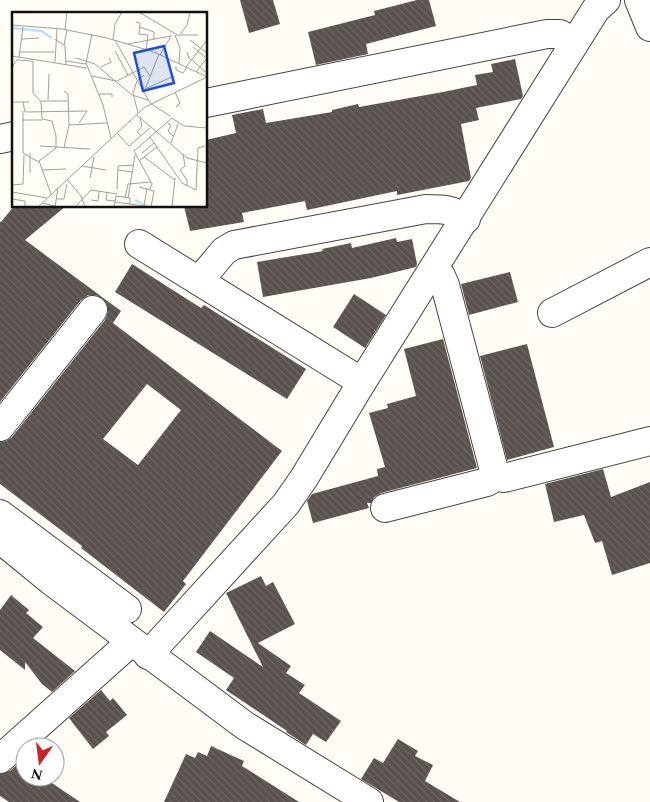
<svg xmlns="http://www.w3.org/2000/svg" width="650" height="802" font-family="Spectral,serif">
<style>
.building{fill:url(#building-back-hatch);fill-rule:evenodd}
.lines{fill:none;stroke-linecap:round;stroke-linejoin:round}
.minor-casing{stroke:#444;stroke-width:30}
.tertiary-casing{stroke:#444;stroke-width:30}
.minor{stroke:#fff;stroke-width:28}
.tertiary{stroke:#fff;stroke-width:28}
.inset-river{fill:none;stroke:#b9e0f7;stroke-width:2.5}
.inset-road{fill:none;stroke:#a09f9a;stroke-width:1}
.view{fill:#1d4ed8;fill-opacity:0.15;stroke:#1d4ed8;stroke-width:2.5}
.inset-edge{fill:none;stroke:#111;stroke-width:2.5}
</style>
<defs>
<pattern id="building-back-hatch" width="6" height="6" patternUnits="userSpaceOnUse" patternTransform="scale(1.25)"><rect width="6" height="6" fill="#5a524d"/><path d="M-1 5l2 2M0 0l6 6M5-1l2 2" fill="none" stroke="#6d6662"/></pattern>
</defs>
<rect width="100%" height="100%" fill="#fffdf5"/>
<g class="building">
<polygon points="240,0 273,0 280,24 249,33"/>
<polygon points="417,0 429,0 436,26 366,44 368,54 316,65 308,32 375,15 374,11"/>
<polygon points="515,59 523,96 521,99 476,108 479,120 461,124 471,178 469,181 397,195 397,191 307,210 305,201 242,213 244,222 190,231 184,206 206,206 206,140 236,133 232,115 263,109 266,123 332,112 332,110 358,104 359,107 443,92 477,85 475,75 493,72 491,64"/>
<path d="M14 206H66L25 240 121 311 113 323 282 451 183 581 186 584 164 612 81 548 82 546 0 484V442L6 441 12 437 105 320 108 312 107 304 102 298 96 295H88L81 300 0 402V222H1ZM147 384 181 410 138 465 103 439Z"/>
<polygon points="396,238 397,242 412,239 417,264 416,267 371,278 263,297 257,262 323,251 322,249 351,243 352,248"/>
<polygon points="132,264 201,308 204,305 306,369 287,399 115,292"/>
<polygon points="510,272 518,302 469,315 461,284"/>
<polygon points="354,294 386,315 365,348 333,327"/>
<polygon points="443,339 477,468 381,493 374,497 371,503 367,503 369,508 313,523 307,501 312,494 378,476 377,469 385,467 369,413 388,408 387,404 416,396 404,349"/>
<polygon points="527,344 554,447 507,460 480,356"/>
<polygon points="603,469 611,497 650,482 650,563 612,575 602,541 595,543 584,515 554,522 545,484"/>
<polygon points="261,576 266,586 273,582 295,624 258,643 291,666 286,673 305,685 299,693 341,721 326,742 313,734 306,745 286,732 287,731 226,690 234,678 196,652 210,631 263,667 226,593"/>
<polygon points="11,595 29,610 26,613 43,627 33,638 75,671 52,692 42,684 25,662 25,670 0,650 0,610"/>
<polygon points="101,690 110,701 113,698 127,715 106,732 109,736 93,749 69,718"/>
<polygon points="398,739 418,751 415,756 433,765 425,781 460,802 399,802 361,779 374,758 383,763"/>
<polygon points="211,746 244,761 242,766 299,802 164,802 186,754 195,758 198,752 207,756"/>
<polygon points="25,758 25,777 43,777 80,802 9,802 0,796 0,774 10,771"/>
</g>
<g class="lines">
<defs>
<g id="minor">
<polyline points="639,0 650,27"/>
<polyline points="206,103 547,34 560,34 574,44"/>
<polyline points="0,139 14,136"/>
<polyline points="139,244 362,382"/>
<polyline points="434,268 441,276 445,285 494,470 497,476 504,478 650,441"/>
<path d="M199 281 224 251 234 245 426 209C442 209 453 209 466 219"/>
<polyline points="552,313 650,262"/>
<polyline points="0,427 93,310"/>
<polyline points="385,508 487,482 497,476"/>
<polyline points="0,514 127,609"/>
<polyline points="148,655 286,504 304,478 362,382 596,9 606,0"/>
<polyline points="0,759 131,642"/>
</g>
<polyline id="tertiary" points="0,539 50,580 244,725 369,802"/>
</defs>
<use href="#minor" class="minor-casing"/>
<use href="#tertiary" class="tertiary-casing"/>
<use href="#minor" class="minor"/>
<use href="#tertiary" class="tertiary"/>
</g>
<g transform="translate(12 12)">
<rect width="195" height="195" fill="#fffdf5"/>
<path class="inset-river" d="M0 16 29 19 40 26M123 188 137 195"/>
<path class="inset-road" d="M127 0 167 24 175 13 178 0M124 10 128 11 127 22 136 23 134 38M0 13 50 17 95 26 142 40 195 65M128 15 142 20V28M53 18 55 0M80 22 74 51 91 93 99 126M163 23 168 36 167 52M169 23H186M10 27 27 26M43 27 53 34 54 53M101 28 103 12 110 0M103 28 138 91 158 104M178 28 195 41M116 32 159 24M52 33 55 18M181 35 193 45M103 39 116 63M8 40H42M175 40 177 46 195 61M148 43 159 24M0 44 75 56M7 45 11 15M64 46 83 52 120 83 136 88M54 49 74 52M43 50 45 17M164 54V58L171 61 175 55M0 55 5 48 21 49V81L29 90M89 55 99 50 97 46M174 55 195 28M184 60 195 46M80 64 104 69M105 69 132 55 138 64M135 76 162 64M52 79 56 82 57 113M132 80 147 42M163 80 168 91 164 95M87 82H100V85M36 88 37 62M0 90H17M11 90 13 100 75 99 67 111M11 99V141L27 150M126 101 121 81 125 69 132 63M125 103 175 146 195 151M128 106 130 114 125 120 129 124M11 108H30M155 110 159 114 156 119 162 125M105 121 117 134 138 116M138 125 170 171 184 178 186 136 193 134M159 131 166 112M28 134 78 137M52 136 57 113 95 111M18 141V161M130 141 142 131M171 142 173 154 168 158 175 168V174M132 145 163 168M127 149 145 135M70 154 94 158M30 158 54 157M106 158 121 160M78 166 82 145M55 167 69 184 73 195M0 173 11 172 12 143M127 175 142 179 139 195M105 177 106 154 122 153M138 177 140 172 122 139 160 106 172 114 195 116M0 180 35 186M95 181 94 188 103 189M39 182 27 149 44 136V124L40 109 30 107 29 89H56M113 186 116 172 139 170M116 186 123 143M0 187 13 189V195M45 187H52L55 172M79 188 86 189 87 180M103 190 132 194M30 191 47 195M132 194 135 176M26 195 133 95 195 65M43 195 46 176M63 195 79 178 105 182M102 195 104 184 118 186V193M160 195 163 166"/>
<path class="view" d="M152 34 162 71 131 79 122 41Z"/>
<rect width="195" height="195" class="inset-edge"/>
</g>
<g transform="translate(40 762) rotate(194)"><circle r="24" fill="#ffffff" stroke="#a0a0a0"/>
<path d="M0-4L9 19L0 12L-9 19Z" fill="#c4262e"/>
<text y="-8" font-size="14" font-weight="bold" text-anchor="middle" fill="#111111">N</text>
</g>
</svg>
